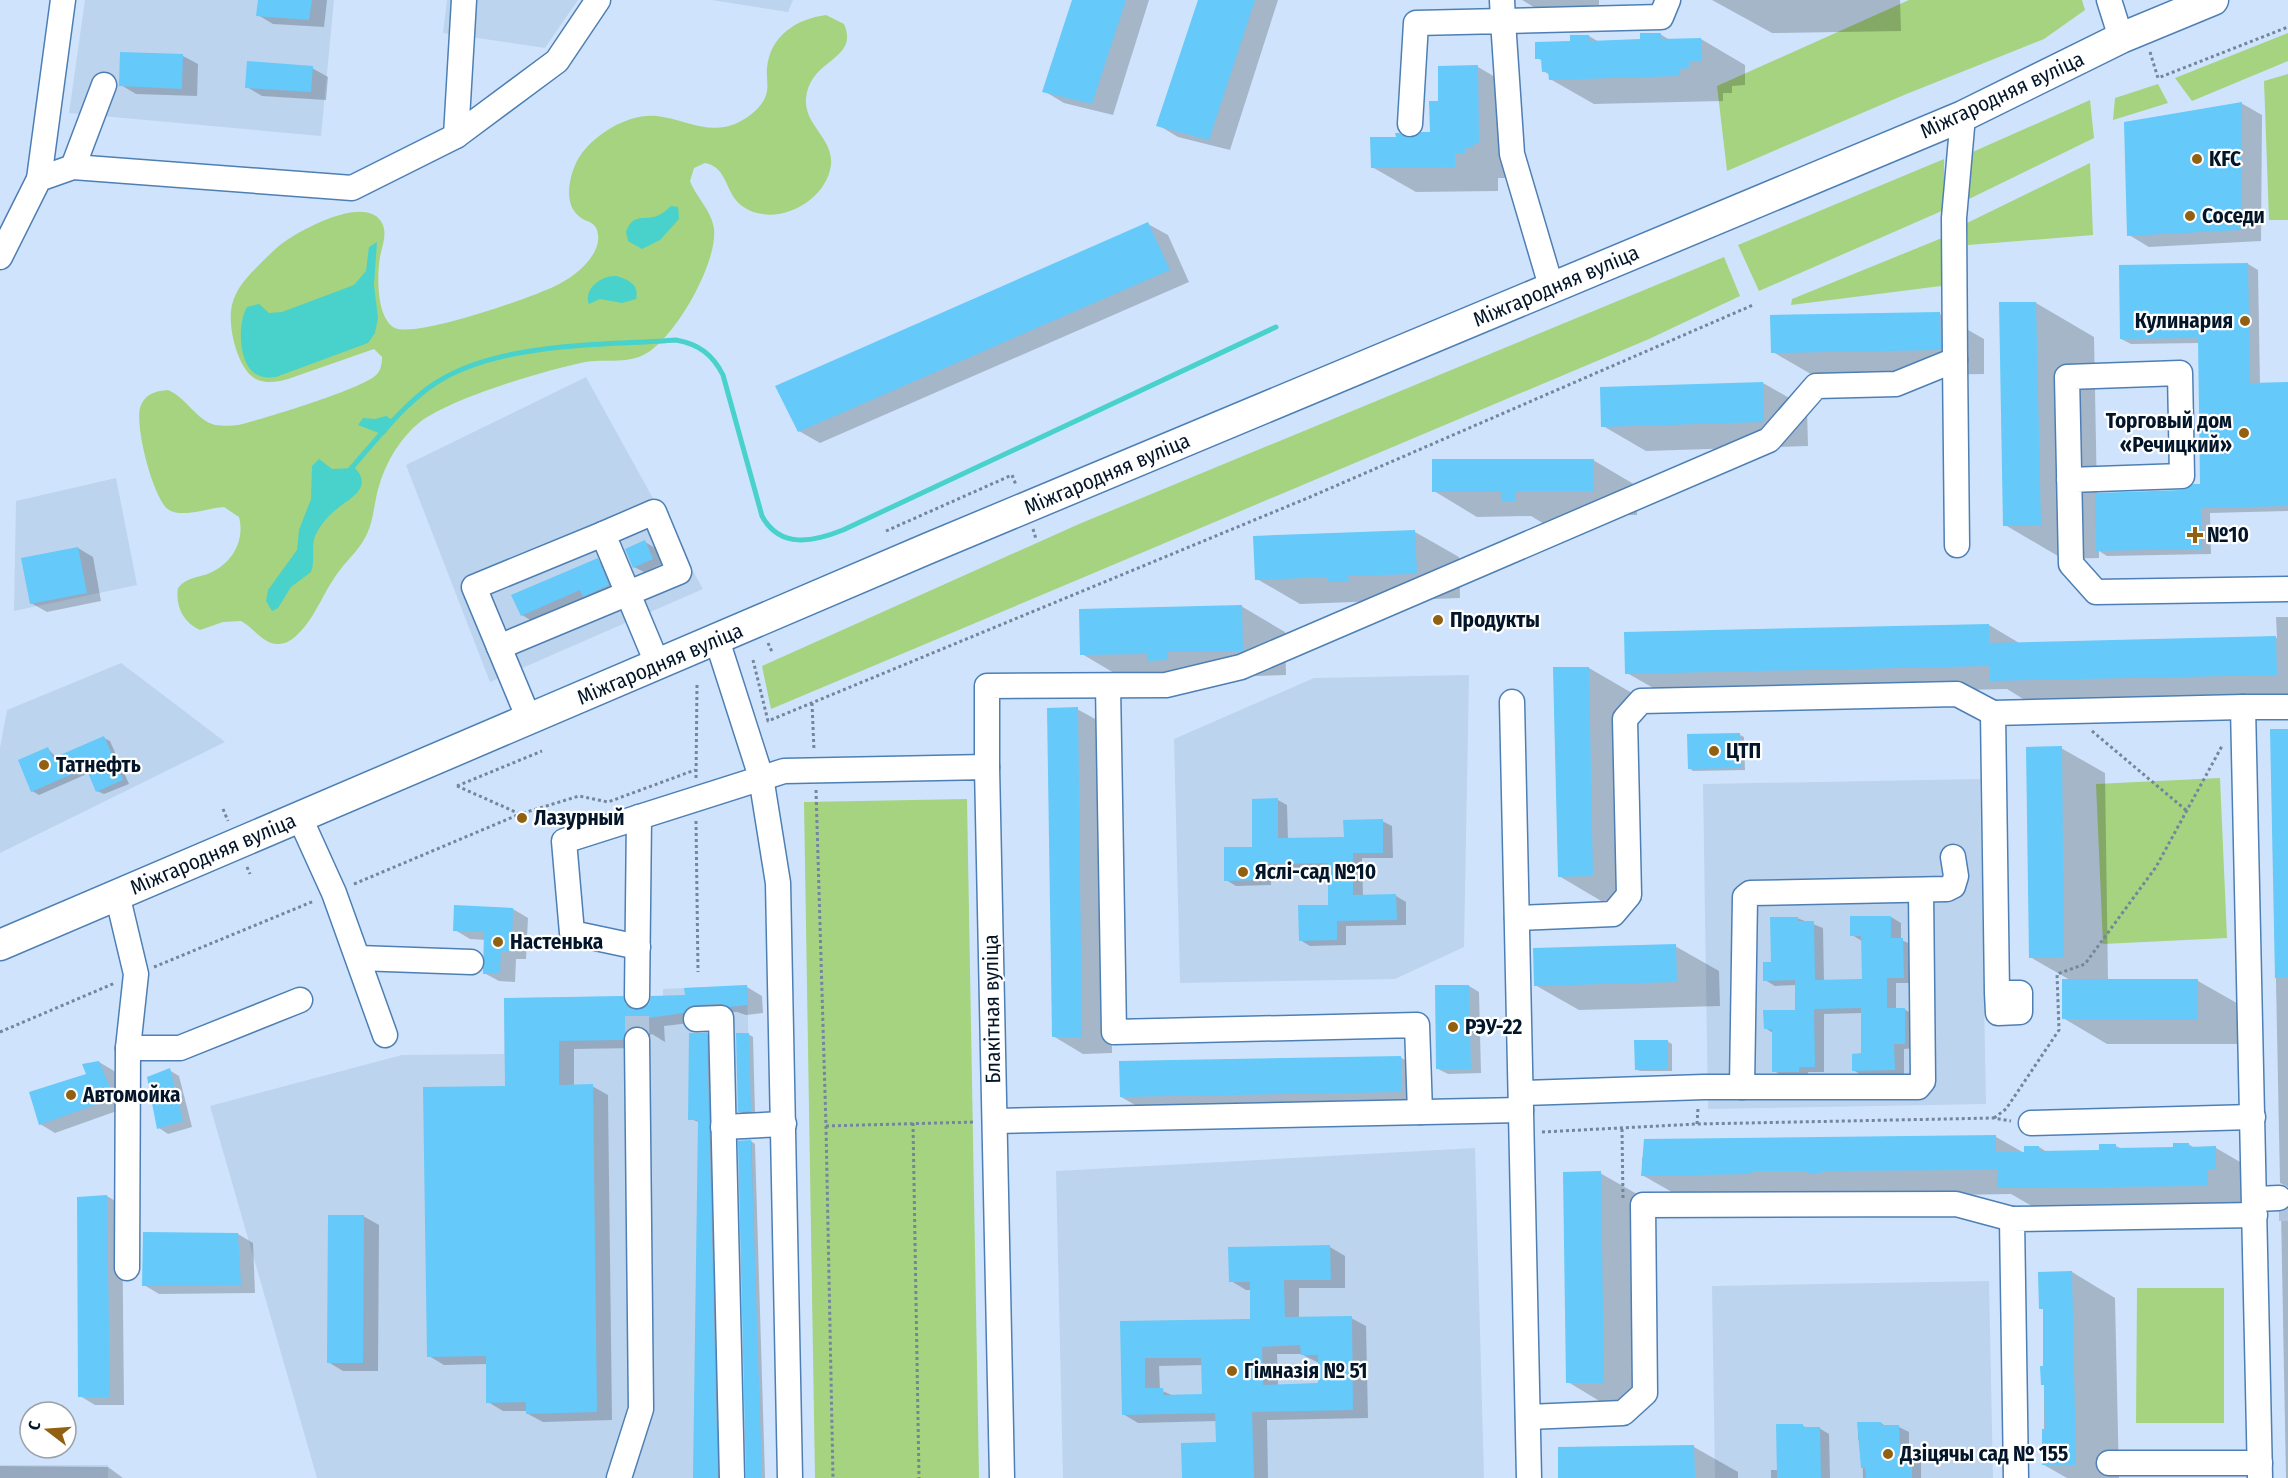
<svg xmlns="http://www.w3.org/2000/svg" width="2288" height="1478" font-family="'Fira Sans Condensed',sans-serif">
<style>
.built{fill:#bdd4ee}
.green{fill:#a6d37f}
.water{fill:#49d1cc}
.shadow{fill:#0003;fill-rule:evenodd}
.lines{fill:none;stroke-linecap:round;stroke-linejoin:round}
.stream{stroke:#49d1cc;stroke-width:5}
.building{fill:#65c9f9;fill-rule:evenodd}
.minor-tunnel{stroke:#b0c5dc;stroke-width:24;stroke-dasharray:24 12;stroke-linecap:butt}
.minor-casing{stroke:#4e7fb4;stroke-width:27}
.major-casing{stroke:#4e7fb4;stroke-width:33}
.path{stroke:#73869c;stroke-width:3;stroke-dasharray:3 3;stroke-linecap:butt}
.minor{stroke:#fff;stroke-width:24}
.major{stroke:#fff;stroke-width:30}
.poi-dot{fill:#926011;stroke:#fff;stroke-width:2}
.labels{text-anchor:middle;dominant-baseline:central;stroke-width:4.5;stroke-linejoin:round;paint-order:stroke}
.street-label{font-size:21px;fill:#031529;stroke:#fff}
.poi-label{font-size:21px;font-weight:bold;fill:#031529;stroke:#fff;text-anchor:start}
</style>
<rect width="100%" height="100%" fill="#cfe4fc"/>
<g class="built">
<polygon points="85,0 334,0 321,136 69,113"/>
<polygon points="447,0 578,0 545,48 443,33"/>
<polygon points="712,0 793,0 788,12"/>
<polygon points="586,377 703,589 490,682 406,465"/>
<polygon points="116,478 137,585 14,611 16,501"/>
<polygon points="121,663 225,742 0,853 0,748 7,710"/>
<polygon points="1469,675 1464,947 1395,979 1180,983 1174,739 1314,678"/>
<polygon points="1980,779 1986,1104 1708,1109 1703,784"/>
<polygon points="747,985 761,1478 317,1478 210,1106 402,1055 504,1054 504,998 663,996 663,989"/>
<polygon points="1475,1148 1484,1478 1063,1478 1056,1171"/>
<polygon points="1989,1281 1993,1478 1715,1478 1712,1286"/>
<rect x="0" y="1465" width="108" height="13"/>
</g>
<g class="green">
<polygon points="1909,0 2082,0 2085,10 2044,39 1904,95 1727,171 1717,86"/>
<path d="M826 15 844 24C860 61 809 58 806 99 804 125 834 139 831 165 826 203 774 229 742 206 725 194 728 167 705 163L694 168 690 181C696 197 712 211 714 229 718 263 672 346 639 357 622 363 602 359 585 362 543 371 454 397 420 422 400 438 386 462 379 486 374 502 374 519 367 534 360 549 349 558 340 570 324 590 316 617 298 634 292 640 286 644 278 644 263 644 254 628 241 621L223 622 200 630C183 623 175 605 178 588 188 576 200 578 212 572 233 562 245 540 239 517L224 507C208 508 183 518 169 510 153 500 133 421 141 405 146 393 157 391 168 390 187 398 196 420 215 425 223 426 231 426 238 425 260 420 366 388 377 374 381 370 382 363 382 357L374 349 288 379C277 382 266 384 256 379 237 369 227 325 232 305 235 291 245 279 255 269 265 259 275 248 287 240 306 227 370 193 383 225 387 236 382 246 380 257 377 275 376 318 395 328 416 338 531 298 555 286 573 278 605 254 597 230 594 221 586 222 580 217 561 204 570 169 582 153 598 132 630 113 657 116 684 119 707 135 735 124 747 119 762 108 766 95 769 86 766 77 767 68 770 36 796 19 826 15Z"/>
<polygon points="2288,33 2288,61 2192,101 2175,78"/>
<polygon points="2288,74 2288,220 2269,220 2264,81"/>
<polygon points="2158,84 2168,103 2113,120 2115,98"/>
<polygon points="2090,100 2094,138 1969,199 1968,154"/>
<polygon points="1944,159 1944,210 1759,291 1738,245"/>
<polygon points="2090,163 2093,235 1968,245 1967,223"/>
<polygon points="1942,238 1941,286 1791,305 1792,299"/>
<polygon points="1724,257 1740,296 1649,339 771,709 762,666 1079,524"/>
<polygon points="2220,778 2227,938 2103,944 2096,784"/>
<polygon points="967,799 979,1478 815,1478 804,802"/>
<polygon points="2137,1288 2224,1288 2224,1423 2136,1423"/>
</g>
<g class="water">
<path d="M671 206 678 207 679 219 660 240 642 249 628 241 626 232C633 211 646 222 659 215 664 213 667 209 671 206Z"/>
<path d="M377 242 374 285 378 318 375 333 368 343 276 377C268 378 260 378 253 372 238 359 238 322 247 307L259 304 269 313 282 312 354 285 366 271 369 247Z"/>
<path d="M616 276C628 279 640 285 636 299L622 303 600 299 589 304C583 289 602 275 616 276Z"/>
<polygon points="386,416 391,419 392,425 384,435 358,425 363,418 375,419"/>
<path d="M319 459 332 469 355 468C373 487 351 498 338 508 329 515 321 524 316 534 310 546 316 559 311 572L291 587 278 608 272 611 266 601 268 590 297 550 299 530 311 499 312 466Z"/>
</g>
<g class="shadow">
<polygon points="260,0 327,0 324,27 273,24 258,15"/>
<polygon points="1074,0 1149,0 1113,115 1064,103 1044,91"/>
<polygon points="1199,0 1278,0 1230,150 1178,137 1158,125"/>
<polygon points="1522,0 1599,0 1599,5 1590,6 1590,17 1561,23"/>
<polygon points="1712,0 1900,0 1901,31 1772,33"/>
<polygon points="1660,34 1670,40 1701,39 1745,65 1745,85 1732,86 1732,93 1723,93 1723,101 1594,104 1550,79 1550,75 1543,71 1543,61 1537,58 1589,36 1599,42 1642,41"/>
<polygon points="122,53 183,56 198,64 197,96 136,94 121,85"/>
<polygon points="1478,67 1521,92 1523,169 1509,178 1498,178 1498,191 1416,192 1372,167 1410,140 1432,134 1440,102"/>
<polygon points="312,68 328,77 326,100 262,96 247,87"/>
<polygon points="2241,103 2262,115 2261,241 2149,247 2129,235"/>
<polygon points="1148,224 1168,235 1189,282 820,443 799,431"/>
<polygon points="2248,264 2258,270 2260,384 2288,384 2288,511 2210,513 2211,554 2107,556 2099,551 2099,558 2063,559 2005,525 2036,303 2094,337 2097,495 2183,492 2202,485 2199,343 2131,344 2121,339"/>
<polygon points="1940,314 1984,339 1984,374 1816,377 1773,352"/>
<polygon points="1763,383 1807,408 1808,446 1646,451 1603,426 1602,388"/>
<polygon points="1593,460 1637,486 1637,515 1560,515 1559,525 1546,525 1531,516 1477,517 1434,491"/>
<polygon points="1415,532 1459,557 1460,598 1300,604 1257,579"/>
<polygon points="645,542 655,548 662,564 644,572 634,567"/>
<polygon points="78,548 93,557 101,601 47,612 31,603"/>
<polygon points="597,560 613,568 623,594 537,624 522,615"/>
<polygon points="1241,606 1285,632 1286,675 1126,680 1082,654"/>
<polygon points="2276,617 2288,617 2288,699 2033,705 2007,689 1669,697 1627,673 1989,625 2021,644 2277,638"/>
<polygon points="1589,668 1632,693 1637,901 1603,902 1559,876"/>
<polygon points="1077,709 1108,726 1112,1053 1083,1054 1053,1036"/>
<polygon points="2288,730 2288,1187 2280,1183 2271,731"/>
<polygon points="1740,735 1744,737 1745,770 1693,771 1689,768"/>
<polygon points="104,738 110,741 129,784 104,794 97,791 89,773 39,795 32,791 48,749 57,758"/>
<polygon points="2061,748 2105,773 2108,980 2198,981 2242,1006 2241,1044 2107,1044 2063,1018 2070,980 2030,957"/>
<polygon points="1278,800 1287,805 1288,840 1345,839 1382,821 1392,826 1393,858 1362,858 1363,896 1396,896 1406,902 1406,925 1346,926 1346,945 1310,946 1300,940 1330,906 1329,867 1271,868 1271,885 1236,886 1226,880 1254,848"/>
<polygon points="455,907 513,909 528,918 526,959 516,959 515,982 499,981 484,973 486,940 470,939 455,930"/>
<polygon points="1891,917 1901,923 1901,940 1913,945 1913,983 1896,983 1896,1009 1904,1009 1914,1015 1915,1048 1904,1049 1904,1075 1863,1076 1853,1070 1863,1055 1862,1013 1824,1014 1824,1072 1808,1072 1808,1076 1784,1077 1774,1071 1773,1033 1765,1028 1797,1011 1796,985 1775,986 1765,980 1797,918 1823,928 1824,981 1863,980 1862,941 1852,935"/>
<polygon points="1675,946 1719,971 1720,1006 1579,1010 1535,985"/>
<polygon points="1469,986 1479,992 1481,1073 1448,1074 1438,1069"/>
<polygon points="747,987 762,996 763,1013 746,1015 737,1012 712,1013 699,1022 664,1026 665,1042 652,1034 640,1041 638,1048 574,1049 574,1086 592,1086 608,1095 612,1420 543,1422 528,1414 528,1411 503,1411 488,1402 488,1364 444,1365 429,1356 506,1087 505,1000 622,998 640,1010 687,997"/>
<polygon points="707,1034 711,1037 722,1478 695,1478 699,1122 690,1119"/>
<polygon points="748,1034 753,1037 755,1113 743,1114 739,1111"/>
<polygon points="1667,1041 1672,1044 1672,1071 1640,1071 1636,1069"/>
<polygon points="1400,1057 1430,1075 1431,1108 1151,1114 1121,1097"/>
<polygon points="99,1062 114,1071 128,1107 55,1133 40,1124"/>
<polygon points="169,1070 179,1076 192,1127 168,1134 159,1128"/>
<polygon points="1996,1137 2026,1154 2039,1147 2047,1152 2101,1151 2116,1146 2122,1149 2174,1149 2188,1144 2195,1148 2216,1148 2259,1173 2251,1210 2042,1212 2011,1194 1686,1200 1642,1175 1642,1158"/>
<polygon points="751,1141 755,1144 765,1478 748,1478"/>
<polygon points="1600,1173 1644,1198 1647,1407 1611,1408 1568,1382"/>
<polygon points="107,1196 122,1205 124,1405 95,1405 80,1396"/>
<polygon points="2288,1211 2288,1478 2286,1478 2281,1213"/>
<polygon points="363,1216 379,1225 378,1371 343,1371 328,1362"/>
<polygon points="238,1234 253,1243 255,1293 159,1294 144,1285"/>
<path d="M1330 1247 1345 1256V1288H1299V1319L1351 1318 1366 1326 1368 1418 1267 1420 1268 1478H1183L1217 1443V1421L1138 1423 1123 1414 1122 1322 1252 1320 1251 1290H1246L1231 1281ZM1277 1354H1301L1319 1363 1320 1385 1278 1386ZM1203 1365V1396H1174L1160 1390 1159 1366Z"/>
<polygon points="2072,1272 2115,1298 2119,1478 2067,1478 2044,1465 2044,1310 2041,1308"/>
<polygon points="1881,1423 1887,1427 1899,1427 1909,1432 1909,1450 1921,1456 1921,1478 1863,1478 1862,1442 1858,1440 1858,1424"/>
<polygon points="1802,1425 1808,1429 1819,1428 1829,1434 1830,1478 1771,1478 1771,1470 1778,1470"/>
<polygon points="1694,1447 1738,1472 1738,1478 1559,1478"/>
<polygon points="0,1466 108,1467 123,1478 0,1478"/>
</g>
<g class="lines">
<path class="stream" d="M348 472C373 444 397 412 427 389 490 341 600 346 676 340 699 344 713 355 723 375L762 516C780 549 813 542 843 530L1276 327"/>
</g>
<g class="building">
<polygon points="258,0 312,0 309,20 256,16"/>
<polygon points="1072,0 1126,0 1092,104 1042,92"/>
<polygon points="1198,0 1255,0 1209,140 1156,126"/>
<polygon points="1640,33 1661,33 1661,39 1701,38 1702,61 1689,61 1689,68 1680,69 1680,76 1549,80 1548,71 1542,72 1541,59 1535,59 1535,42 1570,41 1570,35 1589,35 1590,41 1640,39"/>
<polygon points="120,52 183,54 182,89 119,86"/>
<polygon points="247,61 313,66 311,92 245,88"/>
<polygon points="1478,65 1479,144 1473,144 1474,148 1465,148 1465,153 1455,153 1455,167 1371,168 1370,137 1396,137 1395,133 1399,133 1410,138 1421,132 1430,132 1429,101 1438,101 1438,66"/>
<polygon points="2242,102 2241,230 2127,236 2124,122"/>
<polygon points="1148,222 1170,270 798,432 775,386"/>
<polygon points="2248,263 2250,383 2288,382 2288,506 2201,508 2202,549 2096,551 2095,493 2182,490 2193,484 2200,484 2198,338 2120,339 2119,265"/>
<polygon points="1999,302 2036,302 2041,525 2003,526"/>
<polygon points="1940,312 1941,350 1771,353 1770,315"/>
<polygon points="1763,382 1764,422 1601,427 1600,387"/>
<polygon points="1432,459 1594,459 1594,491 1516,491 1516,501 1501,501 1501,492 1432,492"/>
<polygon points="1415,530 1417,574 1348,576 1349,581 1328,582 1328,577 1255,580 1253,536"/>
<polygon points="645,540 653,559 633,568 625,549"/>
<polygon points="78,547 87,593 30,604 21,558"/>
<polygon points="598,558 609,585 583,597 580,590 521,616 511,595"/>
<polygon points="1242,605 1243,651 1168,652 1168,660 1147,661 1147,654 1080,655 1079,609"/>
<polygon points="1989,624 1989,643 2276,636 2277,675 1990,681 1990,666 1625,674 1624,632"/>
<polygon points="1553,667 1589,667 1593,876 1558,877"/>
<polygon points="1078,707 1082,1037 1052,1037 1047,708"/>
<polygon points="2270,729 2288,729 2288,977 2275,978"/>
<polygon points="1740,733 1741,768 1688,769 1687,734"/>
<polygon points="104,736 123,780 96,792 86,768 31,792 18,760 48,747 53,758"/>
<polygon points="2062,746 2064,957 2029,958 2026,747"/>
<polygon points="1278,798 1278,838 1344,837 1343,820 1383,819 1383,853 1353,853 1353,895 1396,894 1397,920 1337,921 1337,940 1299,941 1298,905 1328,905 1328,863 1262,864 1262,880 1224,881 1224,847 1252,847 1252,799"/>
<polygon points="454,905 513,908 512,951 501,951 500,974 483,974 484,932 453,931"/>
<polygon points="1850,916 1891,916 1891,938 1903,938 1904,978 1887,978 1887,1008 1905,1008 1905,1044 1894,1044 1895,1070 1852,1071 1852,1054 1861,1053 1861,1008 1814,1009 1815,1067 1799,1067 1799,1072 1772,1072 1772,1029 1764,1029 1763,1010 1795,1010 1795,980 1763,981 1763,962 1771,962 1770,917 1798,917 1798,921 1814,921 1815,980 1862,979 1861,936 1850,936"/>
<polygon points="1676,944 1677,982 1534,986 1533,948"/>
<polygon points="2062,979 2198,979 2198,1020 2062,1019"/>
<polygon points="747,985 748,1005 730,1007 720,1004 695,1005 688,1007 683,1013 649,1018 650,1035 644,1028 636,1026 625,1033 623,1040 559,1041 559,1085 593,1084 597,1412 526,1414 526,1402 486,1403 486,1356 427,1357 423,1087 505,1086 504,998 623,996 629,1008 637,1010 649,1004 651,996 685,995 684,988"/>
<polygon points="1435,985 1469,985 1471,1069 1436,1069"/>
<polygon points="689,1033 707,1033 718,1478 693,1478 698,1120 688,1120"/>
<polygon points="736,1033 749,1033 751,1111 738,1112"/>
<polygon points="1634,1040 1668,1040 1668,1069 1635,1070"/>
<polygon points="1401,1056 1401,1092 1120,1097 1119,1061"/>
<polygon points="99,1061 114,1098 39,1125 29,1092 86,1074 82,1064"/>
<polygon points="170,1068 183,1121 157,1129 147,1077"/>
<polygon points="1996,1135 1996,1152 2024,1152 2024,1146 2039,1146 2039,1151 2099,1150 2099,1144 2116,1144 2116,1148 2173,1147 2173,1143 2189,1143 2189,1147 2216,1146 2216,1169 2208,1169 2208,1186 1997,1188 1997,1170 1821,1171 1821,1173 1807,1174 1807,1171 1752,1171 1752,1174 1641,1176 1644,1139"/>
<polygon points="751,1140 761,1447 761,1478 746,1478 738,1141"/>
<polygon points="1601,1171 1604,1383 1566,1383 1563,1172"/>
<polygon points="107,1195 110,1397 78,1397 77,1197"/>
<polygon points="328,1215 364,1215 363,1363 327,1363"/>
<polygon points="143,1232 238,1233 241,1285 142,1286"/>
<path d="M1330 1245 1331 1280H1284L1285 1317 1352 1316 1353 1410 1252 1412 1254 1478H1182L1181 1443 1216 1442 1215 1413 1122 1415 1120 1321 1250 1319V1282H1229L1228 1247ZM1300 1345 1301 1355H1318V1383L1263 1385 1262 1347ZM1145 1358H1201L1202 1394 1164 1395 1163 1388H1145Z"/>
<polygon points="2072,1271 2076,1465 2042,1465 2044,1448 2042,1448 2042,1429 2045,1429 2044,1385 2041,1385 2040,1366 2043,1366 2043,1309 2039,1309 2038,1272"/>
<polygon points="1857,1422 1881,1422 1882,1425 1899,1425 1900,1449 1912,1449 1912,1478 1866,1478 1865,1468 1861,1468"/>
<polygon points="1776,1424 1803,1424 1803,1427 1820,1427 1821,1478 1777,1478"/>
<polygon points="1694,1445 1695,1478 1558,1478 1558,1447"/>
</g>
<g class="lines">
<g class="minor-tunnel">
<polyline points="637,1040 637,996"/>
<polyline points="2279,1209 2288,1209"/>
</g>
<defs>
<g id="minor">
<polyline points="1502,0 1503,21 1661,17 1668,0"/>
<polyline points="2109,0 2121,38"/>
<polyline points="1410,124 1416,23 1503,21 1512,154 1551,286"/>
<polyline points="456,136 464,0"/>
<polyline points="73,167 104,85"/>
<polyline points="39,179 63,0"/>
<polyline points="0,257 39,179 73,167 352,188 456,136 557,61 598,0"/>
<polyline points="1955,360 1957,545"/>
<polyline points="2069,480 2182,476 2180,373 2067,377 2071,564 2096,592 2288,589"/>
<polyline points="717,640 761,777 778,883 790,1478"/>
<polyline points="499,647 679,572 654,512 603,534"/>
<polyline points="1108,686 1114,1032 1417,1025 1420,1112"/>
<polyline points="1512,702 1529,1478"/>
<polyline points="529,719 474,587 603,534 657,663"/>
<polyline points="987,767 987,686 1166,685 1241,667 1769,440 1816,386 1896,384 1955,360 1954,218 1963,116"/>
<polyline points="300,818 334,893 385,1035"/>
<polyline points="117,894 136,974 128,1048 127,1268"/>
<polyline points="1517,918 1613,914 1629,895 1625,719 1641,701 1957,694 1993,713"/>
<polyline points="638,947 572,933 564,841 784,771 987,767 1002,1478"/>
<polyline points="358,958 471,962"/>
<polyline points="1997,993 2020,993 2020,1012 1998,1013 1997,993 1993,713 2243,707"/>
<polyline points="637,996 639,817"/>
<polyline points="696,1019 721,1018 732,1478"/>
<polyline points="128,1048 180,1048 300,1000"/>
<polyline points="1742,1087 1745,897 1750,893 1947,889 1953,886 1956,876 1953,857"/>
<polyline points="1521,1093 1704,1087 1918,1087 1923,1081 1921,891"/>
<polyline points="995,1121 1521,1110"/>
<polyline points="2031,1123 2253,1117"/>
<polyline points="723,1127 784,1124"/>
<polyline points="2255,1199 2279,1198"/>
<polyline points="1528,1417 1623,1413 1645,1393 1643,1205 1956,1204 2012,1219"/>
<polyline points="2109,1463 2260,1463"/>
<polyline points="619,1478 641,1409 637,1040"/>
<polyline points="2016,1478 2012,1219 2255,1215"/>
<polyline points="2260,1478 2243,707 2288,707"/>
</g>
<polyline id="major" points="0,945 929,548 1963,116 2121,38 2213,0"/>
</defs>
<use href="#minor" class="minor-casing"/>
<use href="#major" class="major-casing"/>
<g class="path">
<polyline points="2150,52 2158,78 2288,27"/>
<polyline points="1033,529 1036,539"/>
<polyline points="886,531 1012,475 1016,485"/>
<polyline points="768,643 772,652"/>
<polyline points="753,660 768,721 1310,497 1753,305"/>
<polyline points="812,703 814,750"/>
<polyline points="2092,731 2187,811"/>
<polyline points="696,778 697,684"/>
<polyline points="457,786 520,814 579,796 608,802 695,770"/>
<polyline points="457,786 542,751"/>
<polyline points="816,790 826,1126 833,1478"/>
<polyline points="223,809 228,821"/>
<polyline points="696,821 698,972"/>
<polyline points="247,867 250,874"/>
<polyline points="354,884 520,814"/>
<polyline points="154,967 314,901"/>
<polyline points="0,1032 115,983"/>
<polyline points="1994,1118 2006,1109 2059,1030 2057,974 2085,964 2156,867 2222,746"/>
<polyline points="913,1123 919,1478"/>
<polyline points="1697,1124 1698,1108"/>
<polyline points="826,1126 975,1122"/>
<polyline points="1622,1129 1623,1199"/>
<polyline points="1542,1132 1697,1124 1994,1118 2011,1121"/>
</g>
<use href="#minor" class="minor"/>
<use href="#major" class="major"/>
</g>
<g class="poi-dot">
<circle cx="2197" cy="159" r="6"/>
<circle cx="2190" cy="216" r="6"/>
<circle cx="2245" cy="321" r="6"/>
<circle cx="2244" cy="433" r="6"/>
<path d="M2192 526h6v6h6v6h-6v6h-6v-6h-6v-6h6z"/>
<circle cx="1438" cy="620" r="6"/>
<circle cx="1714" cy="751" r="6"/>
<circle cx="44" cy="765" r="6"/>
<circle cx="522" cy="818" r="6"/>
<circle cx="1243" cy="872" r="6"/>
<circle cx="498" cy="942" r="6"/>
<circle cx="1453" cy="1027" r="6"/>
<circle cx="71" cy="1095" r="6"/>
<circle cx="1232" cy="1371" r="6"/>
<circle cx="1888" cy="1454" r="6"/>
</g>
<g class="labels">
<g class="street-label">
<text transform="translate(2002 95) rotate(-25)">Міжгародняя вуліца</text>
<text transform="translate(1556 286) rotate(-23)">Міжгародняя вуліца</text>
<text transform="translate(1107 474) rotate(-23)">Міжгародняя вуліца</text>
<text transform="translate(660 664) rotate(-23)">Міжгародняя вуліца</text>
<text transform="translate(213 854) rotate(-23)">Міжгародняя вуліца</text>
<text transform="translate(992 1009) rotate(-91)">Блакітная вуліца</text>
</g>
<g class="poi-label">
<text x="2209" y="159">KFC</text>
<text x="2202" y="216">Соседи</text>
<text x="2233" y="321" text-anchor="end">Кулинария</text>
<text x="2232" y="421" text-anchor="end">Торговый дом<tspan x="2232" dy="24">«Речицкий»</tspan></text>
<text x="2207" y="535">№10</text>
<text x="1450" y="620">Продукты</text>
<text x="1726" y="751">ЦТП</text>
<text x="56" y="765">Татнефть</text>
<text x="534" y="818">Лазурный</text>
<text x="1255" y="872">Яслі-сад №10</text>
<text x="510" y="942">Настенька</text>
<text x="1465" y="1027">РЭУ-22</text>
<text x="83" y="1095">Автомойка</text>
<text x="1244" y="1371">Гімназія № 51</text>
<text x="1900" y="1454">Дзіцячы сад № 155</text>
</g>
</g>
<g transform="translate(48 1430) rotate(287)"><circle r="28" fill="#ffffff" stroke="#9aa1a9" stroke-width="1.5"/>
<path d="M0-4.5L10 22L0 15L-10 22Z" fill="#926011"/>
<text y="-9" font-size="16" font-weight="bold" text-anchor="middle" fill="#031529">С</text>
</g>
</svg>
